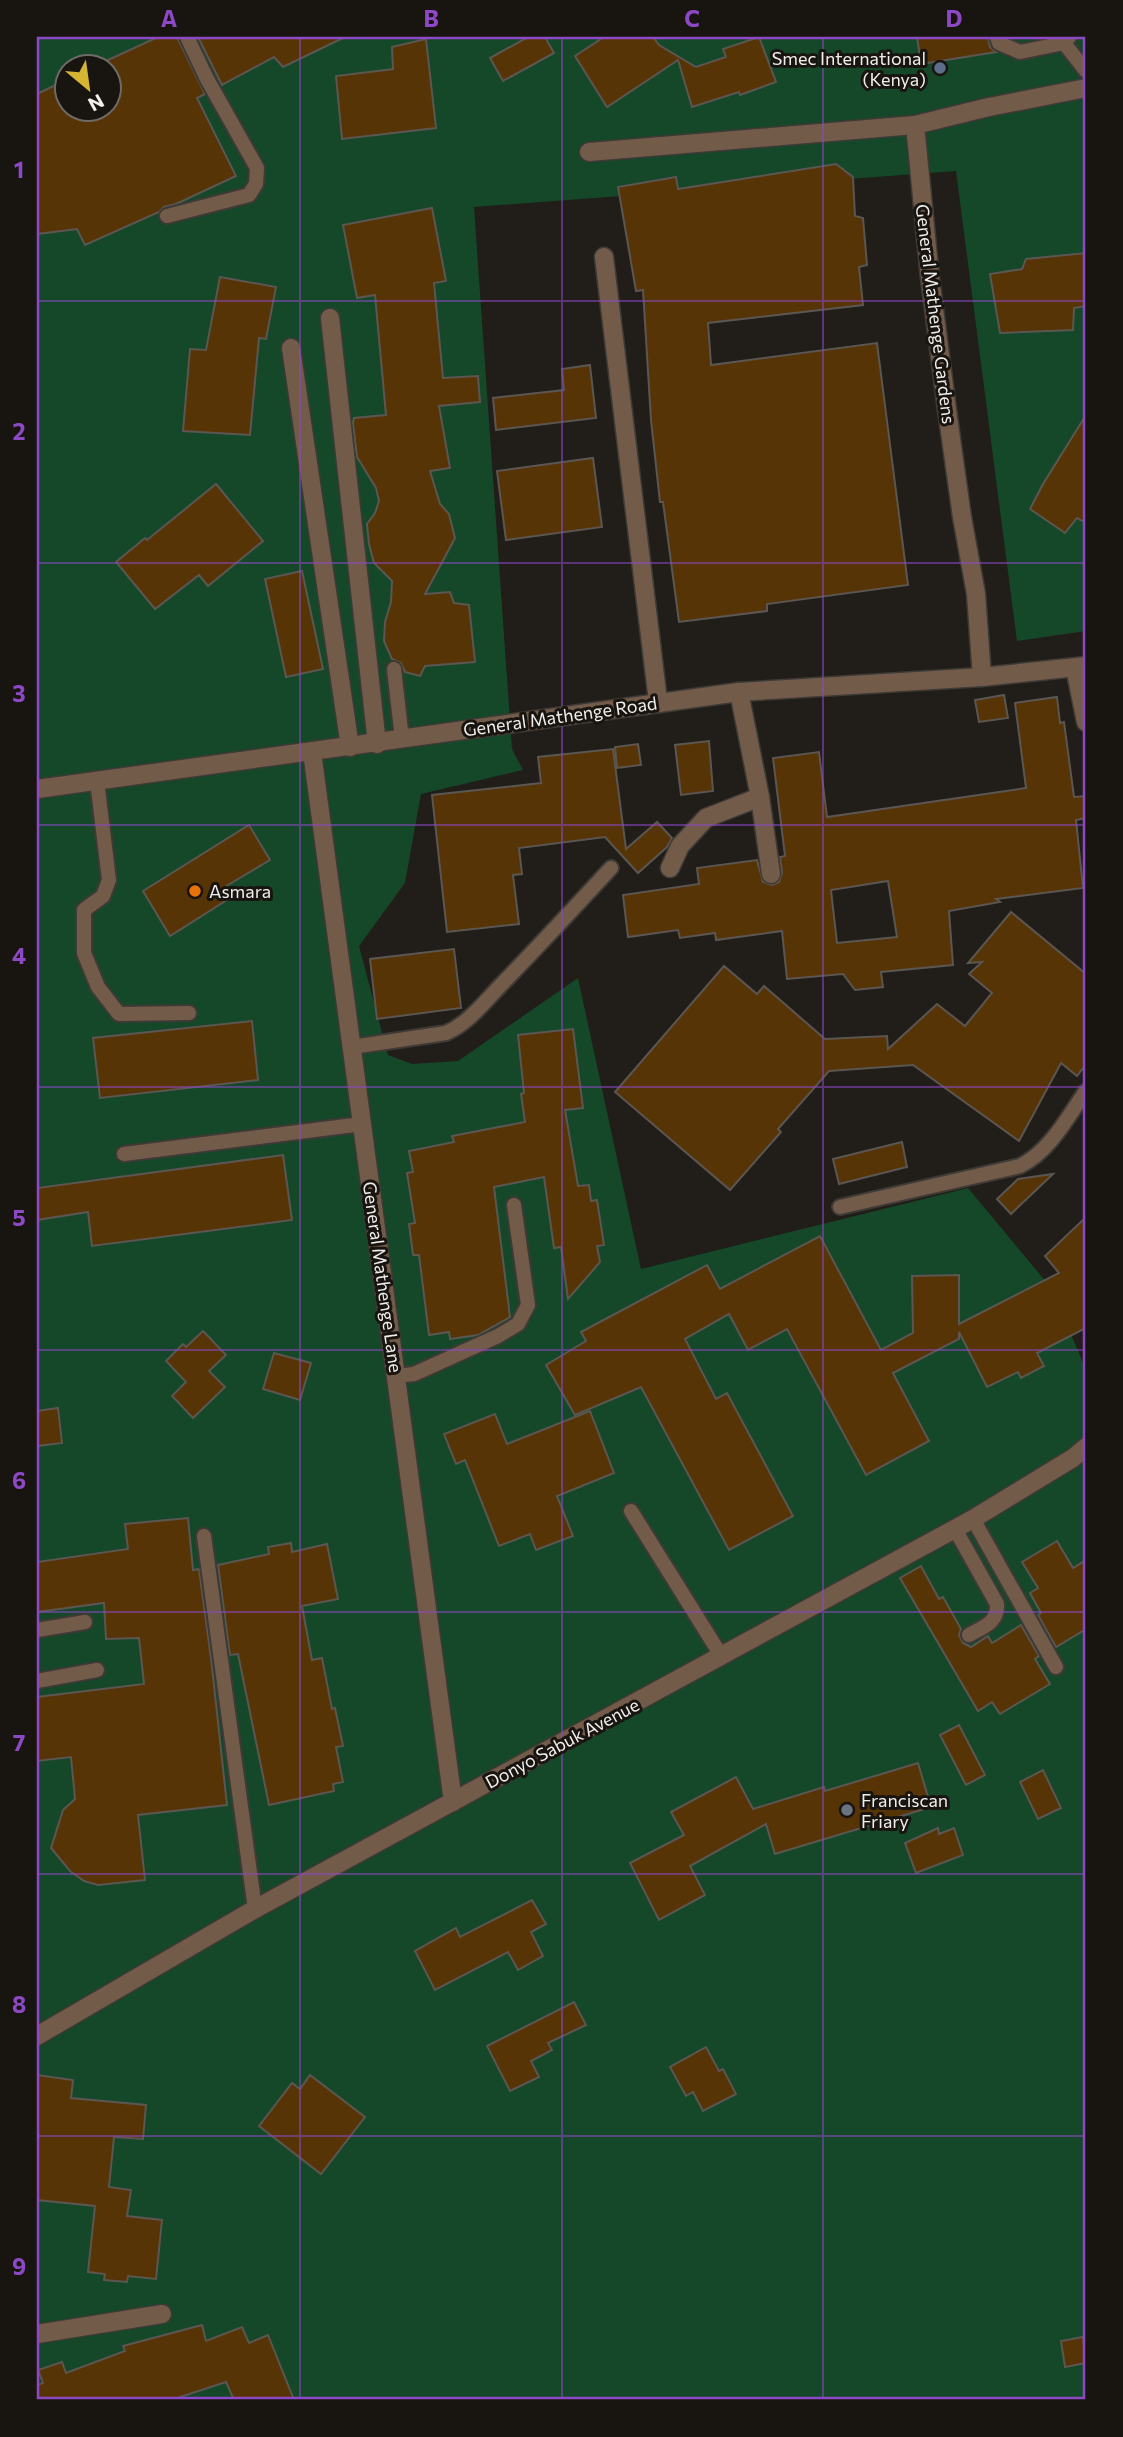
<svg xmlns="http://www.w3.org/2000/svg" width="1123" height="2437" font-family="Commissioner,sans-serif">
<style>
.green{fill:#154729;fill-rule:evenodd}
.building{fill:#573406;stroke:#5b5651;stroke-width:2;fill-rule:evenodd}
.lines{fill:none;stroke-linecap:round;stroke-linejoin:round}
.service-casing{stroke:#3e3a36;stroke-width:18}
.minor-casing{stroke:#3e3a36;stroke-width:21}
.service{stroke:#735b49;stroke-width:14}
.minor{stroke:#735b49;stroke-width:18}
.grid{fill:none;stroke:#8d49c5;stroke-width:2;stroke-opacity:0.55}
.service-dot{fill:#5c6f8a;stroke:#181410;stroke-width:2.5}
.food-dot{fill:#e8710a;stroke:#181410;stroke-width:2.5}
.worship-dot{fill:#6b7280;stroke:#181410;stroke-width:2.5}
.labels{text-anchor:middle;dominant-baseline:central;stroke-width:6;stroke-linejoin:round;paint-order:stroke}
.poi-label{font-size:18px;fill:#f0edea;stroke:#181410;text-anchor:start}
.street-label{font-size:18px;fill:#f0edea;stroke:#181410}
.neatline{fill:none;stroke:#8d49c5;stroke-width:2.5}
.grid-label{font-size:23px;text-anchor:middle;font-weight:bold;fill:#8d49c5}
</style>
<rect width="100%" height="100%" fill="#211d19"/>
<path class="green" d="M37 37H1086V631L1017 641 956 171 474 207 512 749 523 770 421 794 405 883 359 946 388 1055 412 1064 458 1061 578 978 641 1269 968 1188 1052 1289 1086 1370V2400H37ZM66 66H108V108H66Z"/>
<g class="building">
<polygon points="158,37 177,37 205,94 197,98 236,176 176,204 164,207 159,212 85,245 77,229 37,234 37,94 66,80 66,108 108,108 108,60"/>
<polygon points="198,37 345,37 283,67 274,57 222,85"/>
<polygon points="528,37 545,37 554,53 503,81 490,58"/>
<polygon points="604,37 653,37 659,45 696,67 726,57 723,49 759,37 776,82 740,95 739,92 692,107 678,60 607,107 575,56"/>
<polygon points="917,37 988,37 990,47 996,52 921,64"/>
<polygon points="426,39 436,128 342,139 336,76 393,69 392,47"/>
<polygon points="836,164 853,177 855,216 863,218 867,265 859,267 863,305 708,323 711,365 877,343 908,585 767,604 767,611 679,622 663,502 660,502 651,420 643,290 636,291 618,187 676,177 678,189"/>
<polygon points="432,208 446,281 434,283 443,378 478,376 480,402 439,406 450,468 430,471 440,504 449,514 455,538 425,594 450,592 454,603 469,605 475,662 425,666 420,676 405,672 401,663 392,659 384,641 385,622 391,602 392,581 374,563 369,544 367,524 375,513 379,501 376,488 357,457 353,423 354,418 386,415 375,295 357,298 343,225"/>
<polygon points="1086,253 1086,306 1074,308 1073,330 1000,333 990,274 1022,269 1026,259"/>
<polygon points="220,277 276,287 266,339 259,338 250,435 183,431 190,349 206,350"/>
<polygon points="590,365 596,418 496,430 493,398 564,390 562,369"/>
<polygon points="1086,415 1086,523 1077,518 1065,533 1030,509 1043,484"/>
<polygon points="593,458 602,527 506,540 497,471"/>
<polygon points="216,484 263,541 208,586 199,575 155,609 116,562 145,538 147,540"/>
<polygon points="302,571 323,669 286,677 265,579"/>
<polygon points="1004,695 1008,718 979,722 975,700"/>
<path d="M1057 697 1060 723 1064 722 1074 797 1086 796V818L1076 820 1083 888 996 899 1000 902 949 911 953 965 881 972 883 987 855 990 843 974 787 979 782 931 716 940 715 933 680 938 678 930 628 937 623 895 699 884 697 868 757 860 763 882 772 885 779 882 782 873 780 857 785 856 773 758 819 752 827 817 1026 788 1015 703ZM888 881 897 937 837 943 831 890Z"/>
<polygon points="709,741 713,791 681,795 675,745"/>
<polygon points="638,744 641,765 617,768 615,747"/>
<polygon points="613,749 626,849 657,822 672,838 667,847 638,873 605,837 519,848 522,874 513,875 519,924 447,932 432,795 541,783 538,757"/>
<polygon points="249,825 270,860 223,888 230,898 170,936 143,891"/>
<polygon points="1011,912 1086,974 1086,1064 1077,1076 1061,1063 1019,1141 913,1065 829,1071 778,1129 781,1132 730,1190 615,1092 724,966 757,994 764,986 825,1039 887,1036 888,1049 937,1004 965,1026 992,993 969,974 982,962 968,963"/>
<polygon points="454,949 461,1008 377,1019 370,959"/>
<polygon points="252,1021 258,1080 100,1098 93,1038"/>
<polygon points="573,1029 583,1108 565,1110 578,1186 589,1185 591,1201 597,1200 604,1245 597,1246 600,1262 568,1299 561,1247 554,1248 544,1177 494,1187 510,1317 478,1335 450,1339 449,1332 429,1335 419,1255 413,1255 409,1224 415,1223 407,1173 413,1172 409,1151 454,1142 452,1136 525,1122 521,1094 524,1093 518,1035"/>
<polygon points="902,1142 907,1167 839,1184 833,1159"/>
<polygon points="283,1155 292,1220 92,1246 88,1212 37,1220 37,1188"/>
<polygon points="1053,1174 1011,1214 997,1199 1018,1179"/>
<polygon points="1086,1217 1086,1328 1037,1353 1044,1366 1021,1378 1018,1372 987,1387 959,1332 959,1339 893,1373 929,1441 866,1475 787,1329 748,1350 729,1314 685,1339 716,1399 727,1393 793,1516 729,1550 641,1387 575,1415 546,1365 586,1341 581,1332 707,1265 720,1289 820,1236 881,1350 913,1333 912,1276 959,1275 959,1324 1059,1273 1045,1256"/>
<polygon points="203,1331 226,1355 209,1371 225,1387 193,1418 172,1396 186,1382 166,1361 183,1344 186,1347"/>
<polygon points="274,1353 311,1363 300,1400 263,1389"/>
<polygon points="58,1408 62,1443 37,1446 37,1411"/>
<polygon points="590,1411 614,1473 557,1496 573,1536 536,1550 530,1534 499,1546 465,1460 456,1464 444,1434 495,1414 507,1444"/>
<polygon points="188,1518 193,1570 199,1569 211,1658 227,1805 138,1815 145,1880 98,1885 84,1881 70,1871 51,1848 63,1810 75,1799 71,1757 37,1761 37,1697 144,1684 139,1638 106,1639 104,1603 37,1612 37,1562 128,1549 125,1524"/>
<polygon points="1057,1541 1073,1568 1086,1560 1086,1629 1056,1647 1038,1615 1041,1613 1030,1593 1038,1588 1022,1562"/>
<polygon points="291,1543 292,1552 327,1544 338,1599 302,1606 312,1660 322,1658 332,1709 335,1708 343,1746 336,1747 343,1782 333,1784 334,1791 269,1805 238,1654 230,1655 218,1565 269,1554 268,1547"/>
<polygon points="921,1566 939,1599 943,1597 961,1629 959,1635 963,1643 971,1647 988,1636 992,1643 1021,1625 1039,1656 1035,1659 1050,1684 1000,1714 992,1702 978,1711 900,1578"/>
<polygon points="959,1725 985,1775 966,1785 940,1735"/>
<polygon points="918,1763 931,1807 775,1854 766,1824 690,1866 705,1895 659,1920 630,1863 684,1835 671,1812 736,1777 753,1809 824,1787 825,1791"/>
<polygon points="1043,1770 1061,1808 1038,1819 1020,1782"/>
<polygon points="938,1828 939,1834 954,1828 963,1855 916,1873 905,1843"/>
<polygon points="532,1900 546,1924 531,1932 543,1956 518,1970 508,1952 435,1990 415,1951 456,1928 460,1937"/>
<polygon points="574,2002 586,2025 548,2043 552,2050 531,2061 539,2077 510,2091 487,2046"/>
<polygon points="706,2047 719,2071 723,2069 736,2094 703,2111 693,2092 686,2096 670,2067"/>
<polygon points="37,2075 73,2080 71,2098 146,2105 143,2139 114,2137 109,2187 131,2190 127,2216 162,2220 156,2279 128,2276 127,2282 104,2280 105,2274 88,2272 95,2206 37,2200"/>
<polygon points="310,2075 365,2117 321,2174 259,2126 292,2083 300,2089"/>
<polygon points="202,2325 206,2341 242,2327 249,2343 268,2335 294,2400 234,2400 226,2382 171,2400 37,2400 37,2385 43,2383 38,2370 62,2362 66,2373 125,2351 123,2346"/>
<polygon points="1083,2337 1086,2363 1065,2367 1061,2341"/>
</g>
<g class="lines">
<defs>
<g id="service">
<polyline points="997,37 999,43 1020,52 1064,43 1069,37"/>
<polyline points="1064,43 1086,71"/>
<polyline points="167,216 249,195 256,184 257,168 207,79 187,37"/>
<polyline points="394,669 402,739"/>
<polyline points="97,781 109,880 103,896 84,910 84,953 98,987 119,1014 189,1013"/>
<path d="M352 1047 446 1033C467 1024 483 1004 499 987 537 948 574 908 611 868"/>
<polyline points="124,1154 362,1124"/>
<path d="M840 1207 1020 1166C1050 1151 1067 1118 1086 1091"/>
<polyline points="396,1376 414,1374 498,1336 518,1324 528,1305 514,1205"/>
<polyline points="631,1511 722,1657"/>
<polyline points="973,1519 1056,1667"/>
<path d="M955 1529 997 1604C998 1623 983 1627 969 1635"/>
<polyline points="204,1536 255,1909"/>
<polyline points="37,1630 85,1622"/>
<polyline points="37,1681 97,1670"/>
</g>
<g id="minor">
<polyline points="589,152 915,125"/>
<polyline points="604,257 658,701"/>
<polyline points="330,318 377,744"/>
<polyline points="291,348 350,747"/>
<polyline points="1075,668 1086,722"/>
<polyline points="982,677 976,594 962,517 947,410 930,278 915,125 989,107 1086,88"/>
<polyline points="739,692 760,797 771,874"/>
<polyline points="312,752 453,1802"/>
<polyline points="37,789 739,692 982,677 1086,666"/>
<polyline points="670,868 680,846 706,818 760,797"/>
<polyline points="37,2036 255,1909 973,1519 1073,1458 1086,1447"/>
<polyline points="37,2334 162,2314"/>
</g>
</defs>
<use href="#service" class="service-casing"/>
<use href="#minor" class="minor-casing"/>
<use href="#service" class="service"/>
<use href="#minor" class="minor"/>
</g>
<path class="grid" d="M300 37V2400M562 37V2400M823 37V2400M37 301H1086M37 563H1086M37 825H1086M37 1087H1086M37 1350H1086M37 1612H1086M37 1874H1086M37 2136H1086"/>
<circle class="service-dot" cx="940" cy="68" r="7"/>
<circle class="food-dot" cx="195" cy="891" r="7"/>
<circle class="worship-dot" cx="847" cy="1810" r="7"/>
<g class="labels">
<g class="poi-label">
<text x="926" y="58" text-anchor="end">Smec International<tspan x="926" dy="21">(Kenya)</tspan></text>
<text x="209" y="891">Asmara</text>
<text x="861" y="1800">Franciscan<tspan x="861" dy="21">Friary</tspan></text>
</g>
<g class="street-label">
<text transform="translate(936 314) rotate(83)">General Mathenge Gardens</text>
<text transform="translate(560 716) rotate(-8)">General Mathenge Road</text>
<text transform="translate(383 1277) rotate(82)">General Mathenge Lane</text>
<text transform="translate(562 1743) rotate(-28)">Donyo Sabuk Avenue</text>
</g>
</g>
<rect width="1123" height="2437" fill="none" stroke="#181410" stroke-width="77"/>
<g transform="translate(88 88) rotate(151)"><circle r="33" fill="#181410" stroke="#6e6b67" stroke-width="2"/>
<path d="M0-5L12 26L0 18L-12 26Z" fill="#d6b534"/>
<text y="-10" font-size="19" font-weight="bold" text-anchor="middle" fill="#f0edea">N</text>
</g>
<rect x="38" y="38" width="1046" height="2360" class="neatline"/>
<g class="grid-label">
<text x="169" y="27">A</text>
<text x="431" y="27">B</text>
<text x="692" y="27">C</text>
<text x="954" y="27">D</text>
<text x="19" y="178">1</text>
<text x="19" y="440">2</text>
<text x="19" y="702">3</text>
<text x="19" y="964">4</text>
<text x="19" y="1226">5</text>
<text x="19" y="1489">6</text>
<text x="19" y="1751">7</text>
<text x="19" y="2013">8</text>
<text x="19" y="2275">9</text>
</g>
</svg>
